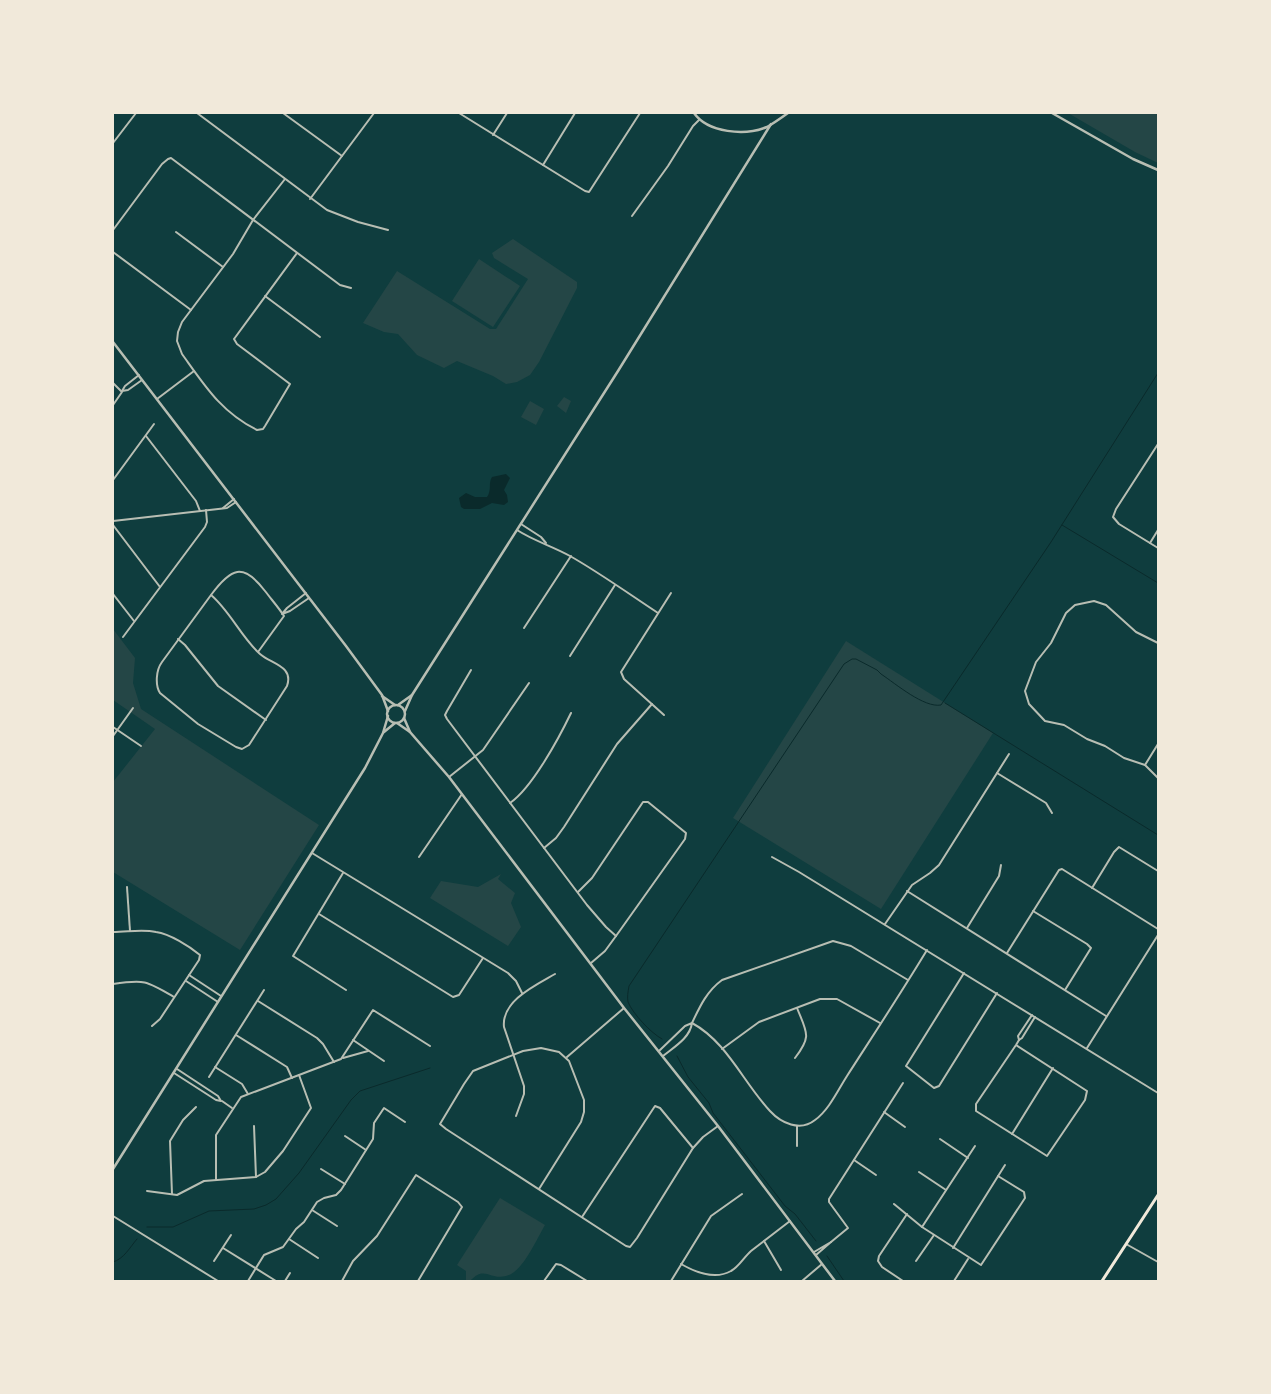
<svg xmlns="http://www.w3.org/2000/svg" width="1271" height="1394" font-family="Quicksand,sans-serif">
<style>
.green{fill:#244646}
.water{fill:#0a2a2b}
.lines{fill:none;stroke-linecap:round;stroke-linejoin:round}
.stream{stroke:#0a2a2b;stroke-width:1}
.minor{stroke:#b8beb3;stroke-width:2}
.tertiary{stroke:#b8beb3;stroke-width:2.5}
.secondary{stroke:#f1e9da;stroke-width:3}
</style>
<rect width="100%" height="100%" fill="#0f3d3e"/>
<g class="green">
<polygon points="1068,113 1158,113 1158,163 1135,152"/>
<polygon points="513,239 577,282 577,288 539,362 530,375 517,382 506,384 493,376 457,361 444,368 417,355 398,334 384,332 363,323 397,271 490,329 496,329 528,279 494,258 492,253"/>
<polygon points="479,259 520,286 493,327 452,301"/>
<polygon points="564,397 571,401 566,413 557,406"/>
<polygon points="530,401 544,409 536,425 521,417"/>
<polygon points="113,629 135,658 133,683 141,709 319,825 240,950 113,872 113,782 155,729 113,700"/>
<polygon points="846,641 993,733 881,909 733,818"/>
<polygon points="501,874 498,879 515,893 511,903 521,927 508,946 430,898 441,881 478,887"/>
<path d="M500 1198 545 1225C536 1240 523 1272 506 1276 489 1280 485 1265 470 1281H466V1271L457 1265Z"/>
</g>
<path class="water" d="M506 474 510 478 504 490 507 495 508 502 504 505 492 503 480 509H464L461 507 459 498 466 493 475 497H487C492 490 488 483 492 477Z"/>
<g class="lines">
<g class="stream">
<polyline points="1062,525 1158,583"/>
<polyline points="945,703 1158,835"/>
<path d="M662 1039C651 1033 633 1014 628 1002 627 997 628 992 629 986L844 664 852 659H856L877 670 881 674C896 684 924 708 941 705L1051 542 1158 373"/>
<polyline points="677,1056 688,1077 709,1103 713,1113 785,1206 795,1214 816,1241"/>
<polyline points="147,1227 173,1227 209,1211 254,1209 266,1205 276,1199 299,1173 351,1100 360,1091 430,1068"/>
<polyline points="827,1256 844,1281"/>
<path d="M113 1262C124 1259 130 1247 137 1239"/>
</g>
<g class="minor">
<polyline points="197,113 327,210 358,222 388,230"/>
<polyline points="283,113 342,156"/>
<polyline points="459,113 585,191 589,192 640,113"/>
<polyline points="493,135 507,113"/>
<polyline points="113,143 136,113"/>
<polyline points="543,165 575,113"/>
<path d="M285 179 253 220 233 254 182 322 178 332 177 341 182 354C205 386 221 412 257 430L263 429 265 426 290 384 237 344 234 339 297 253"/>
<polyline points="310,199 374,113"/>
<polyline points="632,216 668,166 693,126 699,120"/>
<polyline points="113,230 162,164 168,159 171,158 340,285 351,288"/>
<polyline points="176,232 223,267"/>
<polyline points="113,252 191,310"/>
<polyline points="265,296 320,337"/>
<polyline points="139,375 125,386 122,391 128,390 142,380"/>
<polyline points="113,383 122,392 113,405"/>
<polyline points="157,399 194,371"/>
<polyline points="146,436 196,501 200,511"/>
<polyline points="1158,444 1116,509 1113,517 1119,524 1158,548"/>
<polyline points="113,480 154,424"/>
<polyline points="223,508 234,499"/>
<polyline points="113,521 227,508 236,502"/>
<polyline points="521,524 541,537 546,543"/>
<polyline points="113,525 160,587"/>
<path d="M517 530C534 541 552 546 570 556 600 573 629 594 658 613"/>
<polyline points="1150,543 1158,530"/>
<polyline points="306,593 287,608 282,614 290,611 309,598"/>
<polyline points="113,594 134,621"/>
<path d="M211 595C230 611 241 637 260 654 271 664 294 666 287 686L249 745 242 749 236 747 198 724 160 693C155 685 156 670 162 662L211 595C231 568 243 562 265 591 271 599 279 608 284 616L258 652"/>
<polyline points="524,628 571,556"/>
<polyline points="123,637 205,527 207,522 206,510"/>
<polyline points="178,639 185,645 218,686 266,720"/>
<polyline points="570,656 615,585"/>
<polyline points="471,670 447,711 445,715 447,719 587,905 606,927 616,936"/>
<polyline points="664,715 624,679 621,672 671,593"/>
<polyline points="113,727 141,746"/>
<polyline points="113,736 133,708"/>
<polyline points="1145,765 1124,758 1105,746 1087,739 1064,725 1045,721 1029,704 1025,691 1036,662 1051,643 1066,613 1075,605 1094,601 1106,605 1136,632 1158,643"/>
<polyline points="1145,765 1158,744"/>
<polyline points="1145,765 1158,778"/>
<polyline points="997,773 1046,803 1052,813"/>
<polyline points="449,777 483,750 529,683"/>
<path d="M510 803C532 788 559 738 571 713"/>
<polyline points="544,848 556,838 564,827 617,744 652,704"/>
<polyline points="312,853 508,973 516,981 522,993"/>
<polyline points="419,857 462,794"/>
<polyline points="772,857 799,872 1158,1093"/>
<polyline points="343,873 293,956 346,990"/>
<polyline points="127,887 130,931"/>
<polyline points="1092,888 1114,852 1119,847 1158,871"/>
<polyline points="907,891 1106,1016"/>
<polyline points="578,892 592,878 643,802 648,802 686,833 685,839 616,936 605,951 591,963"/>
<polyline points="1033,911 1087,944 1091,948 1065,990"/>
<polyline points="319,914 453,997 459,995 483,958"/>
<polyline points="885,924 912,885 930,873 939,865 1009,754"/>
<polyline points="967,928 999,876 1001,865"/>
<path d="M113 932C128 932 142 929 156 932 170 934 189 946 200 955L199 960 160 1019 152 1026"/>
<polyline points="1007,953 1059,870 1062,869 1158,929"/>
<polyline points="964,973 906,1066 934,1088 939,1086 997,993"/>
<polyline points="189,975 221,996"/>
<path d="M908 980 851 946 833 941 722 980C707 991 700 1006 692 1023 727 1042 743 1082 770 1111 781 1123 800 1132 815 1120 829 1110 838 1090 847 1076 874 1034 901 993 927 950"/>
<polyline points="186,981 218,1002"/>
<path d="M113 984C145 979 147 981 174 997"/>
<polyline points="258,1001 317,1038 323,1044 334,1062"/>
<polyline points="1032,1015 1018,1036 1019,1040 1022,1038 1035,1017"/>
<polyline points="236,1035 287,1067 292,1078"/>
<polyline points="353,1040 384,1061"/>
<polyline points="1016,1045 1087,1091 1085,1100 1047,1156 976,1111 976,1104 1016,1045 1019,1040"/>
<polyline points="1087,1048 1158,935"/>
<polyline points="722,1049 759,1022 820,999 837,999 880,1023"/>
<path d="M659 1051 685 1026 692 1023C690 1038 674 1047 663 1056"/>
<polyline points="567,1057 624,1008"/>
<polyline points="343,1058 368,1051"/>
<path d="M795 1058C812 1036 807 1033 797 1008"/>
<polyline points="215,1067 242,1084 248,1094"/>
<polyline points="174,1073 216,1100 221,1101 218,1096 177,1069"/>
<polyline points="209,1077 264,990"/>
<polyline points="222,1101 232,1108"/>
<polyline points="884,1112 905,1127"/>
<path d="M516 1116 524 1094V1086L504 1027C501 1001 536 985 555 974"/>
<polyline points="254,1126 256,1177"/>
<polyline points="797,1126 797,1146"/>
<polyline points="1012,1134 1053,1068"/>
<polyline points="345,1136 366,1150"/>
<polyline points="940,1139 968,1158"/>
<polyline points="854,1160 876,1175"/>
<polyline points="321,1169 345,1184"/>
<polyline points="919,1172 946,1190"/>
<polyline points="216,1180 216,1135 241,1097 341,1059 373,1010 430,1046"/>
<polyline points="539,1189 581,1122 584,1112 584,1100 569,1061 559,1052 541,1048 523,1051 473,1071 464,1084 440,1124 446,1129 626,1246 630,1247 637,1238 693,1148 703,1137 718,1126"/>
<polyline points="147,1191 177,1195 204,1181 256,1177 265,1172 283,1151 311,1108 299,1075"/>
<polyline points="172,1194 170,1141 183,1120 196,1107"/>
<polyline points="894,1204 922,1227 981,1265 1025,1198 1024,1192 998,1176"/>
<polyline points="312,1210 337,1226"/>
<polyline points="113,1216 218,1281"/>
<polyline points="582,1217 655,1106 660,1108 693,1148"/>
<polyline points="922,1227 975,1146"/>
<polyline points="289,1239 318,1258"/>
<polyline points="764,1241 781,1270"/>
<polyline points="831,1242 848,1228 829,1202 829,1199 903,1083"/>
<polyline points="1126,1244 1158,1262"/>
<polyline points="223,1248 276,1281"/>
<polyline points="953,1248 1005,1165"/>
<polyline points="814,1252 831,1242 816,1255"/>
<polyline points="214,1261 231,1235"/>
<polyline points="916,1261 934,1235"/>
<path d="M681 1264C695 1272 715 1280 731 1271 739 1267 744 1257 751 1251 764 1241 777 1231 790 1221"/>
<polyline points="248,1281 264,1255 283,1247 296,1229 304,1222 317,1202 324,1198 336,1195 341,1190 373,1139 374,1123 384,1108 405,1122"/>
<polyline points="285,1281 290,1273"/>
<polyline points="342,1281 353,1261 377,1236 416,1175 458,1202 462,1207 418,1281"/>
<polyline points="544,1281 556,1264 561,1265 587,1281"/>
<polyline points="671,1281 711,1216 742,1194"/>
<polyline points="802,1281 822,1264"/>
<polyline points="903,1281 882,1267 878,1261 879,1256 907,1214"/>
<polyline points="954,1281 968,1259"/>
</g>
<g class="tertiary">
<path d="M694 113C708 133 745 136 767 127 774 123 781 118 788 113"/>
<polyline points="1052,113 1133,159 1158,170"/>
<polyline points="113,342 346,646 382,695 388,711"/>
<polyline points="382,696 395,705"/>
<polyline points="398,705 412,695"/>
<circle cx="396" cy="714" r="9"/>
<polyline points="405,711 412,695 618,371 771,124"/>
<polyline points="404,718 410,732"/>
<polyline points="397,723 410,732 449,777 624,1008 718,1126 835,1281"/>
<polyline points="384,732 395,723"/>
<polyline points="113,1169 365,768 383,733 388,716"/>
</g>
<polyline class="secondary" points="1102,1281 1158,1195"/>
</g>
<rect width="1271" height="1394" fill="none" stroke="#f1e9da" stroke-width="228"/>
</svg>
